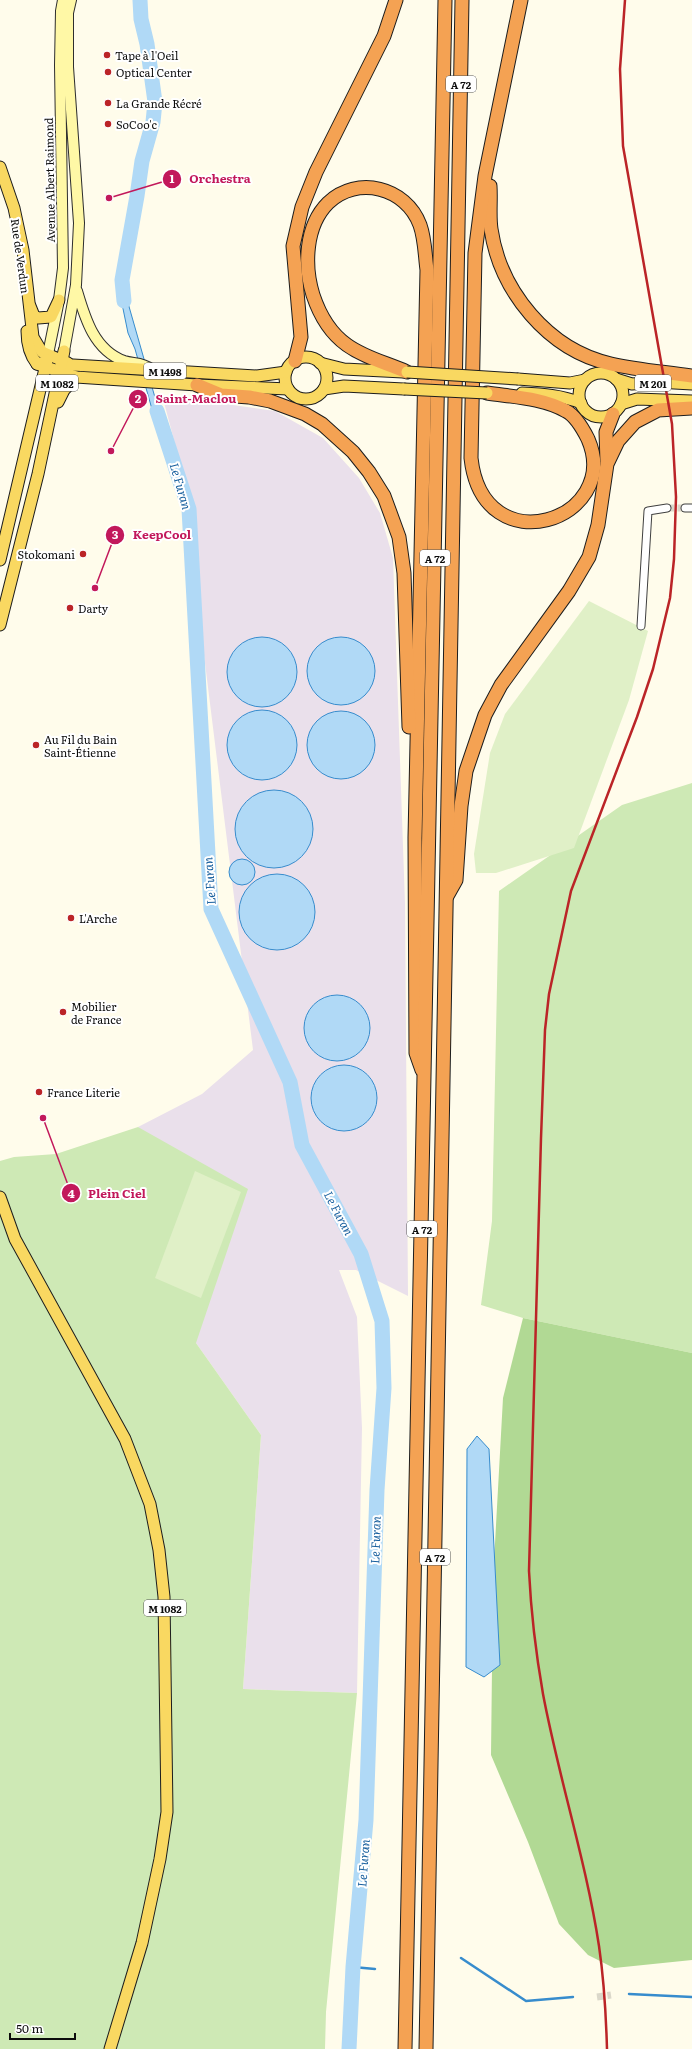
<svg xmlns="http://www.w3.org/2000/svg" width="692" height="2049" font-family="Literata,serif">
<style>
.industrial{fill:#eae0eb}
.green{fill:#cee9b5}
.forest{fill:#b1d994}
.pitch{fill:#e0f0c7}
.water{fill:#b0d9f6;stroke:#378ccd}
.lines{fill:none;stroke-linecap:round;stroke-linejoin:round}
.stream{stroke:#378ccd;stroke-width:2.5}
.river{stroke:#b0d9f6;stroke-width:15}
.street-tunnel{stroke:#dbd8ca;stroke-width:7;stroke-dasharray:7 3.5;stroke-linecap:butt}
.street-casing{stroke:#3f3f3f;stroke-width:9}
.secondary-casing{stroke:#2e2e2e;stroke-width:12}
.primary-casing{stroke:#1d1d1d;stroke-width:13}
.highway-casing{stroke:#1d1d1d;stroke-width:15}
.street{stroke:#fff;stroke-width:7}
.secondary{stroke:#fff8a6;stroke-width:10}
.primary{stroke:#f9d861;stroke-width:11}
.highway{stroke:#f4a253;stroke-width:13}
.rail{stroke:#bb2427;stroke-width:2.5}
.primary-bridge-casing{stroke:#1d1d1d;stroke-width:13;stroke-linecap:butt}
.primary-bridge{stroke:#f9d861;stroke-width:11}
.poi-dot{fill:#bb2427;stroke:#fff;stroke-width:1.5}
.labels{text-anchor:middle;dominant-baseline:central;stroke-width:4;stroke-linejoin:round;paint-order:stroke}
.shield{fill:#fff;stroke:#555;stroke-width:1}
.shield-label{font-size:10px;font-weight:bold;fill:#0c0c0c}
.poi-label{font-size:11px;fill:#0c0c0c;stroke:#fff;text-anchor:start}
.street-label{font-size:11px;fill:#0c0c0c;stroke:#fff}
.water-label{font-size:12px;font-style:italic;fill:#165e9d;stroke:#fff}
.leader{fill:none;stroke:#c2185b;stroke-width:1.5}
.callout-dot{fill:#c2185b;stroke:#fff;stroke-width:1.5}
.mark-label{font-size:12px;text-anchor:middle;font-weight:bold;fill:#fff}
.callout-label{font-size:12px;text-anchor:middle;font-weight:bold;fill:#c2185b;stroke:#fff;stroke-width:4;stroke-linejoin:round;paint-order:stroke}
</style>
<rect width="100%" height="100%" fill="#fffceb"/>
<polygon class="industrial" points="162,395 275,411 323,438 359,478 380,513 393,558 405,904 408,1296 356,1270 339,1270 357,1317 362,1428 357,1693 243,1689 261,1435 196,1343 138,1127 202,1094 253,1050 203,647 193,511"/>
<g class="green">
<polygon points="692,783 692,1353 523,1318 481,1305 492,1221 499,891 622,805"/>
<polygon points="138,1127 248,1189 196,1343 261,1435 243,1689 357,1693 326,2012 325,2049 0,2049 0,1161 14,1157 56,1154"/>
</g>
<polygon class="forest" points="523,1318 692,1353 692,1960 614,1968 588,1955 559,1924 528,1842 491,1755 493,1580 503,1398"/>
<g class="pitch">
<polygon points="589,601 648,631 629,700 574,848 496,873 476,873 474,854 490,753 505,714"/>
<polygon points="195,1171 241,1192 201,1298 155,1278"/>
</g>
<g class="water">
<polygon points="137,0 144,0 146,17 136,21 135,15"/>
<polygon points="119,280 124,280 126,296 164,429 159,434 135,349 128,333 120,294"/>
<circle cx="341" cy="671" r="34"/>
<circle cx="262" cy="672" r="35"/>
<circle cx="262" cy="745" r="35"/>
<circle cx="341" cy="745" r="34"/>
<circle cx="274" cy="829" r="39"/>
<circle cx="242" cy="872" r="13"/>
<circle cx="277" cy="912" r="38"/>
<circle cx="337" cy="1028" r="33"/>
<circle cx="344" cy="1098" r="33"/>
<polygon points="477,1436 489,1449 500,1665 484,1677 466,1667 467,1449"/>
</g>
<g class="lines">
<g class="stream">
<polyline points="461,1958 526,2001 573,1997"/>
<polyline points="353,1967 375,1969"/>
<polyline points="629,1994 692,1997"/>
</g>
<g class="river">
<polyline points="124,301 122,280 137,196 142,161 153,122 155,102 147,44 141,19 140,0"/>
<polyline points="157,411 189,509 211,909 290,1082 302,1145 361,1254 382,1321 384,1388 377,1490 366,1820 353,1967 349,2049"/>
</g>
<g class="street-tunnel">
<polyline points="667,508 685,508"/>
<polyline points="597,1997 611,1995"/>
</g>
<defs>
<g id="street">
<polyline points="685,508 692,508"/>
<polyline points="641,626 648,511 667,508"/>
</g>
<g id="secondary">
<path d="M77 291C85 318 94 350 124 361 133 364 142 362 151 369"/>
<polyline points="64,351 76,285 79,223 68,67 68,13 71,0"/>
<polyline points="47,359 59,300 63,268 60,65 61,11 63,0"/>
</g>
<g id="primary">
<polyline points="0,167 14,208 23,250 33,337 42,352 68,363"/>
<polyline points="30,306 34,316 38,318 51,317 59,300"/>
<path d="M27 331C27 344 29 354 37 364L44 362"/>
<circle cx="306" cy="378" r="21"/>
<polyline points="320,363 344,369 403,372"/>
<polyline points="37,364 76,377 197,385 288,389"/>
<polyline points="55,371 73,365 257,376 286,372"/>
<circle cx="601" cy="395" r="22"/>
<polyline points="518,379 570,383 585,380"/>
<polyline points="616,379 632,384 657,382 692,384"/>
<polyline points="324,389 344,386 404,389"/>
<path d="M522 393C543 394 561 395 581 403"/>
<polyline points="58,402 64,390 76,377"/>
<polyline points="621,404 637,399 692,401"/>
<polyline points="0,560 47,360"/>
<polyline points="0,625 38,474 64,351"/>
<polyline points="0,1197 15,1239 125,1439 150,1504 159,1550 164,1597 167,1812 160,1859 142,1943 110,2049"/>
</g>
<g id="highway">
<path d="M490 186C491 200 489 215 491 229 500 291 548 350 611 364 637 370 665 372 692 376"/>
<polyline points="295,361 301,337 293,246 302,207 316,172 384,36 396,0"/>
<path d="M407 372C387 363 365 358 347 345 330 333 319 313 313 295 304 266 305 226 328 203 357 175 406 187 420 225 425 239 425 255 427 270L415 838 416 1053 422 1070"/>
<polyline points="197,385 221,395 249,397 270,401 305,414 322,424 353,452 369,472 384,496 399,537 404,573 409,727"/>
<path d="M487 393C514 397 543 398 566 411 576 416 583 429 588 439 623 520 483 567 471 458L475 253 485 176 521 0"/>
<polyline points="607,462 606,432 613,414"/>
<polyline points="447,896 456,880 461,806 466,771 485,715 501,685 569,591 589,557 598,525 607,464 618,441 635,422 658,410 692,408"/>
<polyline points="405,2049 445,0"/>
<polyline points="426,2049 462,0"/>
</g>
</defs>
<use href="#street" class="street-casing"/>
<use href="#secondary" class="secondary-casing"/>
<use href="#primary" class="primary-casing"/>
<use href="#highway" class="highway-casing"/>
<use href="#street" class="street"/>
<use href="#secondary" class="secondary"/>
<use href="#primary" class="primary"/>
<use href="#highway" class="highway"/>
<path class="rail" d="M607 2049C606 2014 604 1980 599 1946 586 1861 559 1779 543 1694 536 1654 531 1612 529 1571L541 1138 545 1030 549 994 571 891 637 717 653 669 670 598 674 559 676 497 672 424 623 146 620 69 625 0"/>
<defs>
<g id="primary-bridge">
<polyline points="407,372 518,379"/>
<polyline points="404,389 487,393"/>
</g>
</defs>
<use href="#primary-bridge" class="primary-bridge-casing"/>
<use href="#primary-bridge" class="primary-bridge"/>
</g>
<g class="poi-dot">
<circle cx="107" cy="55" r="4"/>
<circle cx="108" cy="72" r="4"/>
<circle cx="108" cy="103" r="4"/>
<circle cx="108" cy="124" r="4"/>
<circle cx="83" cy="554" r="4"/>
<circle cx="70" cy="608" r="4"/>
<circle cx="36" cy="745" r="4"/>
<circle cx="71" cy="918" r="4"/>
<circle cx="63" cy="1012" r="4"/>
<circle cx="39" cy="1092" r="4"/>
</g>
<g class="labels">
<g class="shield">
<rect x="446" y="76" width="30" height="16" rx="3"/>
<rect x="144" y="363" width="42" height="16" rx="3"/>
<rect x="36" y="375" width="42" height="16" rx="3"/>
<rect x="635" y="375" width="36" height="16" rx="3"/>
<rect x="420" y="550" width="30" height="16" rx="3"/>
<rect x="407" y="1221" width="30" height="16" rx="3"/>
<rect x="420" y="1549" width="30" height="16" rx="3"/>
<rect x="144" y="1600" width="42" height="16" rx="3"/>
</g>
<g class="shield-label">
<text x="461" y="84">A 72</text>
<text x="165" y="371">M 1498</text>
<text x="57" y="383">M 1082</text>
<text x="653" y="383">M 201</text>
<text x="435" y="558">A 72</text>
<text x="422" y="1229">A 72</text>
<text x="435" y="1557">A 72</text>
<text x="165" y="1608">M 1082</text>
</g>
<g class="poi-label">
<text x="115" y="55">Tape à l'Oeil</text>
<text x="116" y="72">Optical Center</text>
<text x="116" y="103">La Grande Récré</text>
<text x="116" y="124">SoCoo'c</text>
<text x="75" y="554" text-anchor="end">Stokomani</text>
<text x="78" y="608">Darty</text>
<text x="44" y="739">Au Fil du Bain<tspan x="44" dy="13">Saint-Étienne</tspan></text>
<text x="79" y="918">L'Arche</text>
<text x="71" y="1006">Mobilier<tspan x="71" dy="13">de France</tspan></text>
<text x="47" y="1092">France Literie</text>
</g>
<g class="street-label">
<text transform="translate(49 180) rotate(-91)">Avenue Albert Raimond</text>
<text transform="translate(21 256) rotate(82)">Rue de Verdun</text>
</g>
<g class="water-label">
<text transform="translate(181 486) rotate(74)">Le Furan</text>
<text transform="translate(209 881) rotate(-94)">Le Furan</text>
<text transform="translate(339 1213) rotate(62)">Le Furan</text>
<text transform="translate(375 1540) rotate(-88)">Le Furan</text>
<text transform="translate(363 1863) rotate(-86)">Le Furan</text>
</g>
</g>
<path class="leader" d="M109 198L172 179M111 451L138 399M95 588L115 535M43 1118L71 1193"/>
<g class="callout-dot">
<circle cx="109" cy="198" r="4"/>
<circle cx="111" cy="451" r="4"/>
<circle cx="95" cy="588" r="4"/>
<circle cx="43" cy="1118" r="4"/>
<circle cx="172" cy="179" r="10"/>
<circle cx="138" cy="399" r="10"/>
<circle cx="115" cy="535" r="10"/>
<circle cx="71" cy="1193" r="10"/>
</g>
<g class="mark-label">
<text x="172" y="183">1</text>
<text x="138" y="403">2</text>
<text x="115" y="539">3</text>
<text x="71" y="1198">4</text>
</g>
<g class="callout-label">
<text x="220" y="183">Orchestra</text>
<text x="196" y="403">Saint-Maclou</text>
<text x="162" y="539">KeepCool</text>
<text x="117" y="1198">Plein Ciel</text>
</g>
<path d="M10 2033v6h65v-6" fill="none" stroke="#0c0c0c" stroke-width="2"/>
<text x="16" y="2033" font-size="12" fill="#0c0c0c" stroke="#ffffff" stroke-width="3" paint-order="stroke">50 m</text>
</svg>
